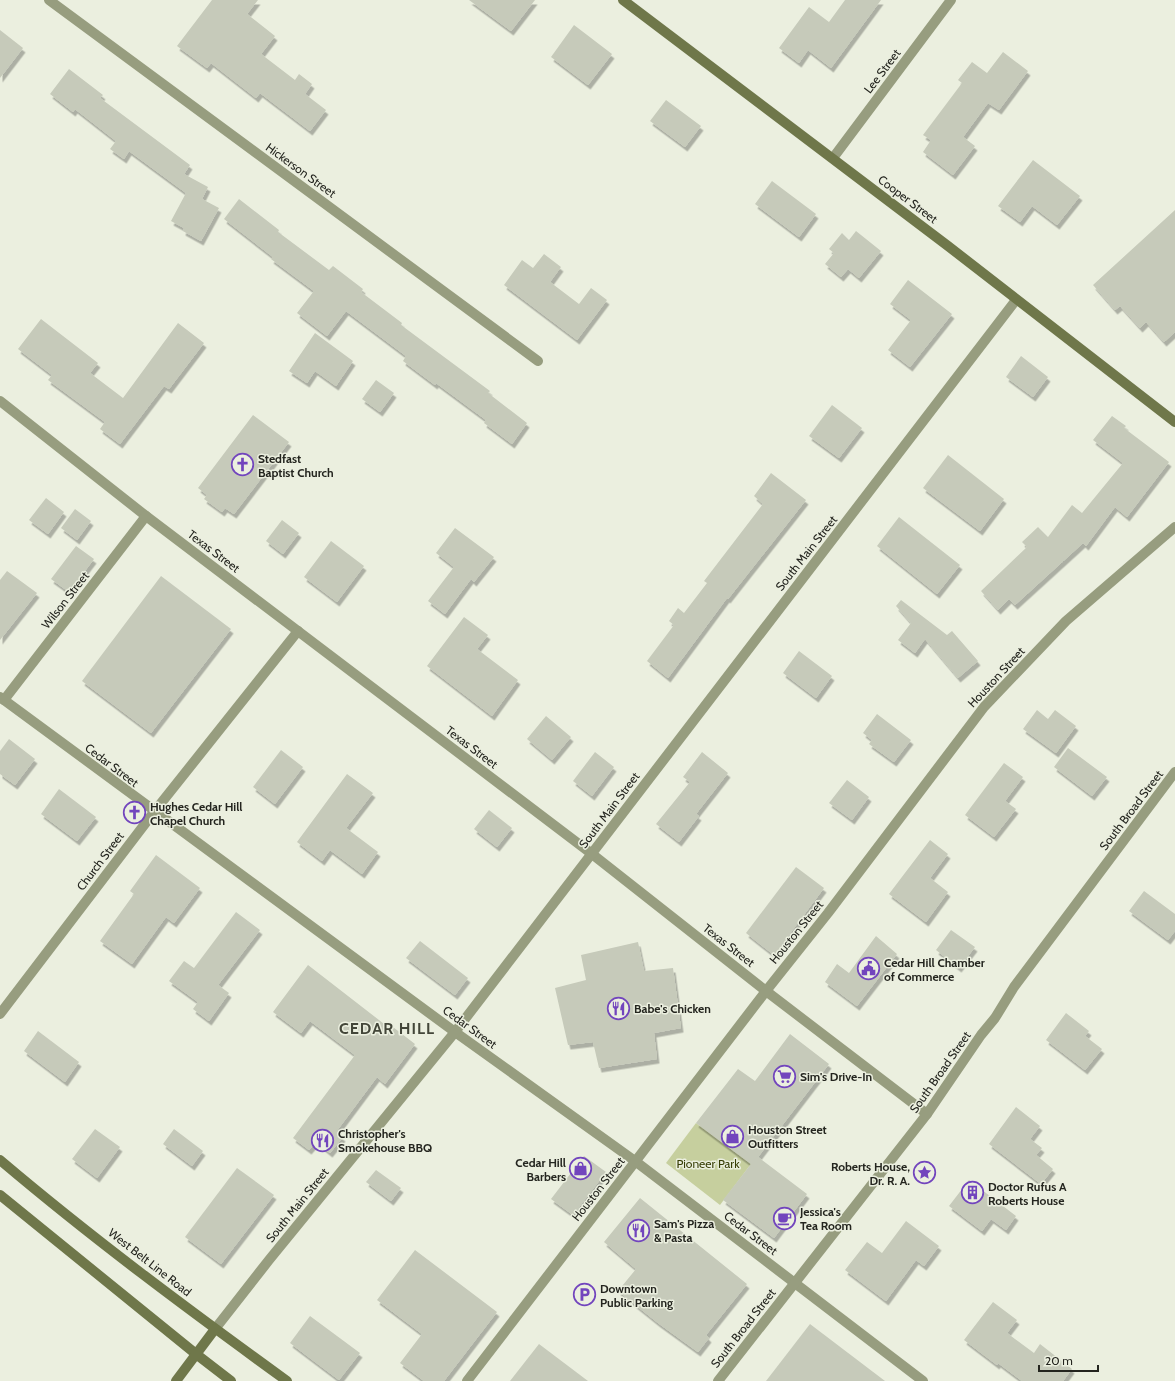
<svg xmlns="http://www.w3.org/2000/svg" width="1175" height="1381" font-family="Cabin,sans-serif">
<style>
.green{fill:#c6cf9e}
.building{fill:#c6caba;filter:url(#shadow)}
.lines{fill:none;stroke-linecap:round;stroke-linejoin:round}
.street{stroke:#979d7f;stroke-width:10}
.secondary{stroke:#6f774a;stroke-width:10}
.labels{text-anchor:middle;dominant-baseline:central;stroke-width:3;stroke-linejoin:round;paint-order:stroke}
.street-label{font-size:12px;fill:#24251f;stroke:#ebefdf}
.poi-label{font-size:12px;font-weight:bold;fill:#24251f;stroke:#ebefdf;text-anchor:start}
.park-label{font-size:12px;fill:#373e05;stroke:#ebefdf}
.district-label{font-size:16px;font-weight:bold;letter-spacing:1px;fill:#434639;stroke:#ebefdf}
</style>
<defs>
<filter id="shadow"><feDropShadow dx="2.5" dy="4.5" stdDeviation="0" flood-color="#0004"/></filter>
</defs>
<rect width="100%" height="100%" fill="#ebefdf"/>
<polygon class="green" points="696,1123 751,1164 720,1205 666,1163"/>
<g class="building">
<polygon points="212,0 258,0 247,14 275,36 261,54 295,80 299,74 312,84 305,94 326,110 310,131 260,93 256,98 211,63 207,68 177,46"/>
<polygon points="469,0 535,0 511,31"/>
<polygon points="845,0 881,0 831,68 808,50 799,63 779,48 809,7 829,22"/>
<polygon points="574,25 612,54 588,85 551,57"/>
<polygon points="0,30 23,48 0,78"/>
<polygon points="1003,52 1028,71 999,110 988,103 963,137 975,146 953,175 923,152 931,140 923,135 962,83 958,80 972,62 987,73"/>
<polygon points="69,69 103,95 100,98 190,165 184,174 208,187 202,199 219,208 201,241 183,231 184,228 171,221 186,193 129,151 124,159 110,149 116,141 75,109 73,112 50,94"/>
<polygon points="666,100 701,126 685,147 650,121"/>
<polygon points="1033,160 1080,196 1057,225 1032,206 1020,222 998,206"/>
<polygon points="772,181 816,214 799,237 755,204"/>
<polygon points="239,199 279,230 278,232 329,270 333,266 363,289 361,292 402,323 401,325 490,391 488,393 527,423 512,444 484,423 486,420 436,383 435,385 403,361 406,356 346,311 327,336 297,313 314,291 271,259 273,257 224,219"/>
<polygon points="1175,210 1175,332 1164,342 1146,322 1140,328 1120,306 1115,310 1093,285"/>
<polygon points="856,231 881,251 859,278 848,269 841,277 825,264 834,253 829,249 842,233 849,240"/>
<polygon points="544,254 561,267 550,282 579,304 591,288 607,300 577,340 504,285 522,260 533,268"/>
<polygon points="908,280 952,314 910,367 888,350 911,320 890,304"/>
<polygon points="41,319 98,363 90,373 123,398 178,323 204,343 169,389 164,386 120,444 100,429 105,422 48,380 52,375 18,349"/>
<polygon points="315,333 353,361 336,386 315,371 307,383 289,371"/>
<polygon points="1021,356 1048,377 1033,397 1006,377"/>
<polygon points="376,380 394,393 380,412 362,399"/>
<polygon points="832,405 862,428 839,458 809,436"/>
<polygon points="253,415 289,442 234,514 225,508 222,512 204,499 207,495 198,488"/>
<polygon points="1112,416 1126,426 1124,428 1169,462 1127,517 1115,507 1086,546 1083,543 1015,605 1009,599 998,610 981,591 1027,547 1022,542 1038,527 1048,537 1072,505 1082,513 1123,463 1093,440"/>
<polygon points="948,455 1004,499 980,531 923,488"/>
<polygon points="771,473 806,500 728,599 727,598 668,678 647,661 674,625 669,621 678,608 684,613 707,583 704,581 763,504 754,496"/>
<polygon points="46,498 64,512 48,534 29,520"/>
<polygon points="75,509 91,521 77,540 61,528"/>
<polygon points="899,517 960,565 937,594 877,546"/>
<polygon points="282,520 299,533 283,554 266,541"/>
<polygon points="455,528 494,557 474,582 471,579 445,614 428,601 454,567 436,553"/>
<polygon points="331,541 364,566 337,602 304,577"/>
<polygon points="76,546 94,559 69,592 51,579"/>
<polygon points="7,571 37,593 0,640 0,580"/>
<polygon points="161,576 231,629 151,733 82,681"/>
<polygon points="901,600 947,635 952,631 978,661 958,678 925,639 915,653 898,640 911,623 896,606"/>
<polygon points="464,617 488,635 477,649 518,680 492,716 427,666"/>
<polygon points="799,651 832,676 816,698 783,673"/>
<polygon points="1037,710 1048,719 1055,710 1076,726 1056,753 1023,729"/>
<polygon points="877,714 911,740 894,762 869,744 872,740 863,733"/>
<polygon points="546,716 571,737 552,760 527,739"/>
<polygon points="9,739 35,759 15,785 0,774 0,751"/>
<polygon points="1068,748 1107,777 1092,796 1054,767"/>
<polygon points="281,750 303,767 275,804 253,787"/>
<polygon points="595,752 614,767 592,796 573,781"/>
<polygon points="702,752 728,773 696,814 699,816 679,842 656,824 690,782 683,777"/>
<polygon points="1004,763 1023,777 1005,801 1016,809 994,837 965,815"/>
<polygon points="347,774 373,793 346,828 378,852 362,874 330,850 322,861 297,842"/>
<polygon points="847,780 869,797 852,820 829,803"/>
<polygon points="59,789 96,817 77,841 41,814"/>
<polygon points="489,810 512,828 497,847 474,829"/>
<polygon points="930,840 948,854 930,878 948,892 926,922 889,894"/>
<polygon points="156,855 200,888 174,923 166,917 132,964 100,941 134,894 130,891"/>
<polygon points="796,867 824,888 774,955 746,933"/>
<polygon points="1144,891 1175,914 1175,931 1168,940 1129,911"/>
<polygon points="236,912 260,930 218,985 229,993 209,1021 193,1009 198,1002 169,981 184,961 194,968"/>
<polygon points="951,930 975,947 959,968 936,950"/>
<polygon points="876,936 897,954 857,1006 825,982 837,964 849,973"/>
<polygon points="420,941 468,978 455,995 406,958"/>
<polygon points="638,942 644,971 673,968 681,1028 654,1033 657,1059 599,1068 593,1042 568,1045 555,988 586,980 581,955"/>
<polygon points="308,965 388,1027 389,1024 415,1044 385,1084 377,1077 336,1132 343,1137 330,1153 316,1142 309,1150 293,1138 355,1055 310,1021 301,1033 273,1012"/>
<polygon points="1066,1013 1089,1031 1085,1036 1102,1049 1085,1070 1046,1040"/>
<polygon points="38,1031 79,1062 65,1082 24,1051"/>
<polygon points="790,1034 829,1064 758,1157 807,1194 774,1238 723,1200 751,1164 696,1123 738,1069 755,1081"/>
<polygon points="1016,1107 1040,1126 1030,1139 1042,1148 1036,1155 1053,1169 1041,1184 989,1144"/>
<polygon points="95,1129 120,1147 97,1178 72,1159"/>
<polygon points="174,1129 203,1151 192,1166 163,1144"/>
<polygon points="584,1156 606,1172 573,1215 551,1199"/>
<polygon points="237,1168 274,1195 221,1264 185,1237"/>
<polygon points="376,1170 401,1188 391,1201 366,1182"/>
<polygon points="969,1180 1016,1216 1006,1230 991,1219 982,1231 949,1206"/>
<polygon points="640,1198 747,1284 706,1335 709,1338 698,1352 658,1323 618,1291 636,1269 604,1242"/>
<polygon points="906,1221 939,1246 924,1266 916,1260 886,1301 845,1270 867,1242 882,1253"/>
<polygon points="415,1250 497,1312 444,1381 424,1381 400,1363 422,1334 377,1300"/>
<polygon points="993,1302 1017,1320 1007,1333 1034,1353 1040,1344 1072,1369 1063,1381 1022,1381 998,1363 997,1365 964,1340"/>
<polygon points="310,1316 360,1353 339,1380 290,1343"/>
<polygon points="810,1324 885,1381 766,1381"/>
<polygon points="539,1344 588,1381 510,1381"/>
</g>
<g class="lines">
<g class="street">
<polyline points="49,0 538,361"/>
<polyline points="833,158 951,0"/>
<polyline points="0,401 146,516 592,854 766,991 927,1114"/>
<polyline points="0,697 455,1032 635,1161 923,1381"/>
<polyline points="4,700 146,516"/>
<polyline points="0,1014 154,812 298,631"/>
<polyline points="215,1329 269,1260 455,1032 1016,300"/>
<polyline points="467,1381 766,991 828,913 984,707 1066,621 1175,527"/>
<polyline points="718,1381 927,1114 981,1035 995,1018 1014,987 1175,772"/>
</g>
<g class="secondary">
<polyline points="623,0 948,246 1175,422"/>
<path d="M0 1160C92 1238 189 1310 287 1381"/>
<polyline points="0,1195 196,1354 231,1381"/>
<polyline points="176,1381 215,1329"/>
</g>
</g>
<defs>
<symbol id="church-ring" viewBox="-11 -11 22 22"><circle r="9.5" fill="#ebefdf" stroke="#7245bd" stroke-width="1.5"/><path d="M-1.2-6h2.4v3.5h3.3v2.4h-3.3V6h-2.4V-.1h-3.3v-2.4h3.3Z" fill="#7245bd"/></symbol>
<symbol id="civic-ring" viewBox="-11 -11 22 22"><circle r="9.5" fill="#ebefdf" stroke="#7245bd" stroke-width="1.5"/><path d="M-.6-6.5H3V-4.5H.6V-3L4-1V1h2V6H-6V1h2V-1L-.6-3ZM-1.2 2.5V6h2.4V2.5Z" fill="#7245bd"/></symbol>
<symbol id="restaurant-ring" viewBox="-11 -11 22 22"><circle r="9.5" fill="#ebefdf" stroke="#7245bd" stroke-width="1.5"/><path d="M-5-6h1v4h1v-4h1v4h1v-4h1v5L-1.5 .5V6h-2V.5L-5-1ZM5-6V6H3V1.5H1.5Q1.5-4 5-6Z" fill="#7245bd"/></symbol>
<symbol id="supermarket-ring" viewBox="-11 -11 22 22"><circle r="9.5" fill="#ebefdf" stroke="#7245bd" stroke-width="1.5"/><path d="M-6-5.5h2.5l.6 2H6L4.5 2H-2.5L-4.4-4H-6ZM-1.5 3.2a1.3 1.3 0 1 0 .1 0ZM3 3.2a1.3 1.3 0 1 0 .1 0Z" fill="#7245bd"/></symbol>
<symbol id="shop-ring" viewBox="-11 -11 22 22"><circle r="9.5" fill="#ebefdf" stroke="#7245bd" stroke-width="1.5"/><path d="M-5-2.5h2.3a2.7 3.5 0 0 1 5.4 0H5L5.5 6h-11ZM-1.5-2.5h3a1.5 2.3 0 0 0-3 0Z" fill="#7245bd"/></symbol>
<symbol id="sight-ring" viewBox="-11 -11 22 22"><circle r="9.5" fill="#ebefdf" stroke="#7245bd" stroke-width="1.5"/><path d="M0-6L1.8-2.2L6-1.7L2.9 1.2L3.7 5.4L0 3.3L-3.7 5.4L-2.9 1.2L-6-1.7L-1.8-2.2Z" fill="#7245bd"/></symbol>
<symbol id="building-ring" viewBox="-11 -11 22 22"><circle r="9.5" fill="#ebefdf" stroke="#7245bd" stroke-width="1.5"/><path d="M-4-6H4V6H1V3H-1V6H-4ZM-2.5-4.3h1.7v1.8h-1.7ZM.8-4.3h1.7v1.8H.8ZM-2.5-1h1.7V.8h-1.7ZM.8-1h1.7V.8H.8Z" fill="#7245bd"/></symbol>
<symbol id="cafe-ring" viewBox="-11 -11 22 22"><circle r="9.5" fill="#ebefdf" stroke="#7245bd" stroke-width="1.5"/><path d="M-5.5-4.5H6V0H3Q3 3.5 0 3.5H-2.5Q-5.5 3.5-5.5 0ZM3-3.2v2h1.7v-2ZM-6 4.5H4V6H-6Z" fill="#7245bd"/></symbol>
<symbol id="parking-ring" viewBox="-11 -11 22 22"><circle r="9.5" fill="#ebefdf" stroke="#7245bd" stroke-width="1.5"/><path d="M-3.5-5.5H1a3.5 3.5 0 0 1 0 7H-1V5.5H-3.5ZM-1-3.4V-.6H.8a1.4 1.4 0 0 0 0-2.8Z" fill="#7245bd"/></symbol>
</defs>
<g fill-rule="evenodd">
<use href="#church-ring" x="230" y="452" width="25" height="25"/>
<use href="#church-ring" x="122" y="800" width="25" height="25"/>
<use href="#civic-ring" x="856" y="956" width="25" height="25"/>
<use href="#restaurant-ring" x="606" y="996" width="25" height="25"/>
<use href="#supermarket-ring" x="772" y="1064" width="25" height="25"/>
<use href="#shop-ring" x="720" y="1124" width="25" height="25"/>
<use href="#restaurant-ring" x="310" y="1128" width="25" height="25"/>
<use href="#shop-ring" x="568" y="1156" width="25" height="25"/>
<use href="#sight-ring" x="912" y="1160" width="25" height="25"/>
<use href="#building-ring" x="960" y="1180" width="25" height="25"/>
<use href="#cafe-ring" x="772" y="1206" width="25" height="25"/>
<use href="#restaurant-ring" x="626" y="1218" width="25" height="25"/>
<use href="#parking-ring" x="572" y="1282" width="25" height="25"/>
</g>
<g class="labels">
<g class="street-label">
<text transform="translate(882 71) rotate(-53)">Lee Street</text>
<text transform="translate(301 170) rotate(36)">Hickerson Street</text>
<text transform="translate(908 199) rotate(37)">Cooper Street</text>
<text transform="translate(214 551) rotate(37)">Texas Street</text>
<text transform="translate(806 553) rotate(-52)">South Main Street</text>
<text transform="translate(65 600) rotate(-52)">Wilson Street</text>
<text transform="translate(996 677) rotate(-47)">Houston Street</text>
<text transform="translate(472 747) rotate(37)">Texas Street</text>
<text transform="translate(112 765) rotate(37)">Cedar Street</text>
<text transform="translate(609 810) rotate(-53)">South Main Street</text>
<text transform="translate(1131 810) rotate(-53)">South Broad Street</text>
<text transform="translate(100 861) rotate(-53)">Church Street</text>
<text transform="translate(796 932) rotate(-51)">Houston Street</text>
<text transform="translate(729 945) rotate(38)">Texas Street</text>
<text transform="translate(470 1027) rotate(36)">Cedar Street</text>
<text transform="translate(940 1072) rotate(-55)">South Broad Street</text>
<text transform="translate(598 1189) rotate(-52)">Houston Street</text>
<text transform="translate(297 1205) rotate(-51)">South Main Street</text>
<text transform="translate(751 1233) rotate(37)">Cedar Street</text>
<text transform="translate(150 1262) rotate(38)">West Belt Line Road</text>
<text transform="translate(743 1328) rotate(-52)">South Broad Street</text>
</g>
<g class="poi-label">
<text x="258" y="458">Stedfast<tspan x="258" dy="14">Baptist Church</tspan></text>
<text x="150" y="806">Hughes Cedar Hill<tspan x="150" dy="14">Chapel Church</tspan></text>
<text x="884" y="962">Cedar Hill Chamber<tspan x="884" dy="14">of Commerce</tspan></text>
<text x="634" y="1008">Babe's Chicken</text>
<text x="800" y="1076">Sim's Drive-In</text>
<text x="748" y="1129">Houston Street<tspan x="748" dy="14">Outfitters</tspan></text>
<text x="338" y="1133">Christopher's<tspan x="338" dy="14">Smokehouse BBQ</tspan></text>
<text x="566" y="1162" text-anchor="end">Cedar Hill<tspan x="566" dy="14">Barbers</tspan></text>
<text x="910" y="1166" text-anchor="end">Roberts House,<tspan x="910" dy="14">Dr. R. A.</tspan></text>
<text x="988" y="1186">Doctor Rufus A<tspan x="988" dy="14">Roberts House</tspan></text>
<text x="800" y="1211">Jessica's<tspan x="800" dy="14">Tea Room</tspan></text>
<text x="654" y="1223">Sam's Pizza<tspan x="654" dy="14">&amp; Pasta</tspan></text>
<text x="600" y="1288">Downtown<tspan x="600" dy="14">Public Parking</tspan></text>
</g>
<g class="park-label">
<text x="708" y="1163">Pioneer Park</text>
</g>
<g class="district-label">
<text x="387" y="1028">CEDAR HILL</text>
</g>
</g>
<path d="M1039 1365v6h59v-6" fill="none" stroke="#24251f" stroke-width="2"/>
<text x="1045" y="1365" font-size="12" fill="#24251f" stroke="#ebefdf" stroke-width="3" paint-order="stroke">20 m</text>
</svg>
